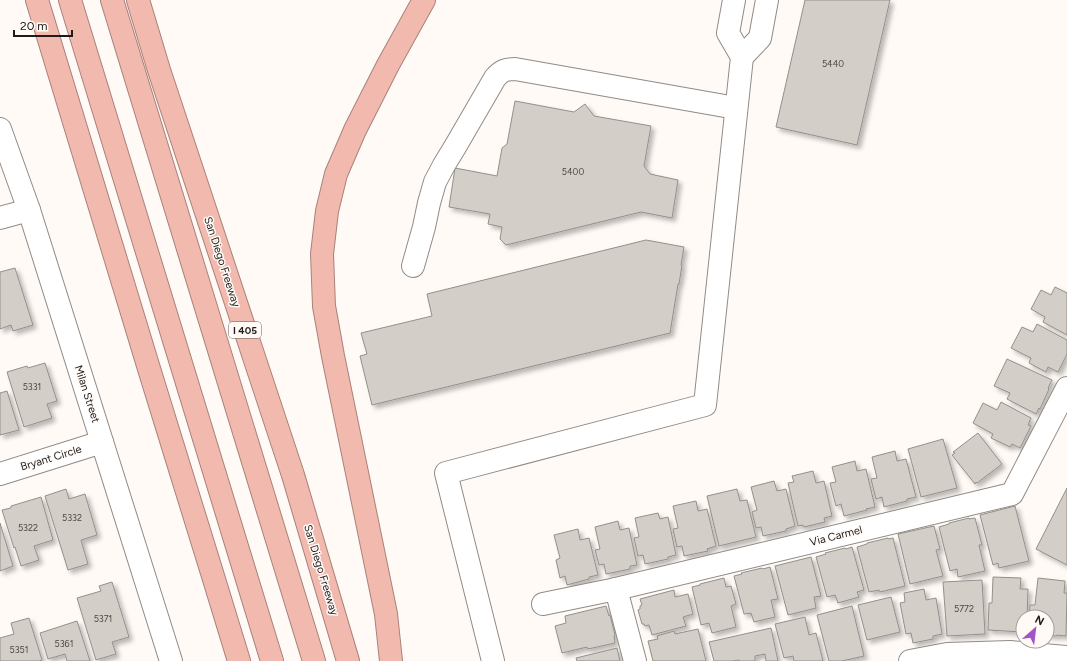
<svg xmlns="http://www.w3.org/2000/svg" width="1067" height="661" font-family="Figtree,sans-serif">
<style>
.building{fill:#d3cec8;stroke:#938f8a;filter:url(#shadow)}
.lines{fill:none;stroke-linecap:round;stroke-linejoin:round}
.minor-casing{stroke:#918b87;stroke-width:24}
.highway-casing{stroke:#a8827b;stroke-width:24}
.minor{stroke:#fff;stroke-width:22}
.highway{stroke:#f2baaf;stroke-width:22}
.labels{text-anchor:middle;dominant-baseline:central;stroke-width:3;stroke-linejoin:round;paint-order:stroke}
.number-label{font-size:9px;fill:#4b4846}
.shield{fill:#fffaf6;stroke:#625e5c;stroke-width:1}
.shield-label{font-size:10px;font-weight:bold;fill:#1e1b1a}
.street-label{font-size:11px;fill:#1e1b1a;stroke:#fffaf6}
</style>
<defs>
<filter id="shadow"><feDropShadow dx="3.5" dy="3.5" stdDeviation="2" flood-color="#0004"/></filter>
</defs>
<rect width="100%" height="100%" fill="#fffaf6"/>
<g class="building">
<polygon points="805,0 890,0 857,145 776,127"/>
<polygon points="515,101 574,112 585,104 594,116 651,126 644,166 650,174 678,180 672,218 641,212 506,245 500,239 502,227 488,224 490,214 449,207 455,168 497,176 502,148 507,144"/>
<polygon points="646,240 684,247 681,265 682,265 679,284 678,284 670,333 372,405 360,356 367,354 361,333 432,316 427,294"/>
<polygon points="15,268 33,325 13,331 11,325 0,329 0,272"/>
<polygon points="1055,287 1067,293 1067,335 1043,322 1045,317 1031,309 1041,290 1051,295"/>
<polygon points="1037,324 1067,340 1067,354 1058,372 1048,367 1046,372 1029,363 1031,358 1011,348 1022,327 1033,332"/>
<polygon points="1007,359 1052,380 1048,388 1049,389 1040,409 1039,408 1036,414 1007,399 1010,393 994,386"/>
<polygon points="45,363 57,401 47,404 52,418 24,427 7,372 27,366 28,368"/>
<polygon points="7,391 19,430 0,435 0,393"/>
<polygon points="1001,402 1031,418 1028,425 1031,426 1020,448 1012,444 1010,447 991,438 993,434 973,423 983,403 997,410"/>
<polygon points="978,433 1002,464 977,483 976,482 975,484 952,455 955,453 953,452"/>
<polygon points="943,439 957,488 921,497 908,449"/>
<polygon points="895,451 897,461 906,459 916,497 907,499 907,501 884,507 882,497 876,499 871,479 877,478 872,457"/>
<polygon points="855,461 857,471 866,469 875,507 866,509 867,510 844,516 841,504 836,506 830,483 836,482 832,467"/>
<polygon points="813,471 816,483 824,481 832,516 824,518 825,522 804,527 803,525 798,526 788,483 794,482 792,476"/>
<polygon points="774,481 777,491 786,489 795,526 786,529 786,531 763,536 761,527 756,528 752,512 757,510 751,487"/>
<polygon points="1067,488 1067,565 1036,549"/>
<polygon points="66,489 69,499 85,494 97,535 81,540 88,564 68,570 45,496"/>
<polygon points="737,489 740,501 747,500 756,537 719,546 707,496"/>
<polygon points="41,497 53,540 34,546 39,560 21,566 15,547 14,548 2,510 11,508 11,506"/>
<polygon points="696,501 698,511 707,509 716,546 707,549 708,551 684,556 682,546 677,547 673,529 678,528 673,506"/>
<polygon points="1015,506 1029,561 999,568 998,563 993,565 980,515"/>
<polygon points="658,513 660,519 668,517 676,555 668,557 668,559 645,564 643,555 638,556 634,538 639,537 635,518"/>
<polygon points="969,518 969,519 975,518 982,545 979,545 985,571 958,577 957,569 950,571 939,527 949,524 949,523"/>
<polygon points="618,521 620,530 629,528 637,565 630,566 630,569 606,574 604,564 599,565 595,550 600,549 595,527"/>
<polygon points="0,523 13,566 0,571"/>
<polygon points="934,526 940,549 936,550 943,576 910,584 898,534"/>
<polygon points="578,529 580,540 589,538 598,575 589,577 589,579 567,585 565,576 560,578 556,560 560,558 554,535"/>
<polygon points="888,538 888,539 893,538 905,586 880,592 879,590 869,592 857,547 867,544 867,543"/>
<polygon points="852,547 864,590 857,592 859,597 838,603 835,595 827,597 816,557 826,554 825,553 845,548 846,549"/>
<polygon points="811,557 821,596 814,597 816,608 788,615 775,566"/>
<polygon points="770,567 778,599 771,600 775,617 754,622 751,613 744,614 734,576 742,574 741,573 762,568 763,569"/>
<polygon points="993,577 1021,578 1020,589 1028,589 1027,617 1023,617 1023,632 988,630 989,603 992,603"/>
<polygon points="724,578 726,587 731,586 736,604 731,606 736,627 712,633 709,623 701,625 692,587 700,585 700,584"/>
<polygon points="1038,578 1065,581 1064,593 1067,593 1066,636 1057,635 1056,636 1047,635 1047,617 1029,617 1030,605 1035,605"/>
<polygon points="982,580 985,634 947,636 943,582"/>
<polygon points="112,582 129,637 112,642 116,654 96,660 77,598 101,591 99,586"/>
<polygon points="924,589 926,600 936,598 942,634 933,636 933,639 913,643 911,633 906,634 900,603 905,602 904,593"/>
<polygon points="674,590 675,597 688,594 693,614 683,617 686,626 652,635 649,625 645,626 644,624 642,624 638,610 640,609 640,606 642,605 640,599"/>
<polygon points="891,597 900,632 867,640 858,605"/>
<polygon points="606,606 609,616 610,615 615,635 614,636 615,643 588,649 587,647 562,653 555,626 566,623 565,616"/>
<polygon points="852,606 864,656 842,661 829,661 817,615"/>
<polygon points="805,617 809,635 816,633 823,661 794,661 793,656 784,658 775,624"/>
<polygon points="29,618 42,660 39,661 0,661 0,638 14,634 11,623"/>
<polygon points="77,621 90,661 67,661 65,654 48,659 40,633"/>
<polygon points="771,628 778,661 766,661 765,654 755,656 755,661 739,661 739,660 732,661 714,661 709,642"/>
<polygon points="698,629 706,661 653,661 648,641 658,639 657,636 674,631 675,634"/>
<polygon points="617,648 620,661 577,661 576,658"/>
</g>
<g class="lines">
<defs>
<g id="minor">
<polyline points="742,57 760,38 767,0"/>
<polyline points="0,129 29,210 171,661"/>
<polyline points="0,218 29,210"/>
<path d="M413 266 424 227 429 203 435 182 444 165 455 147 495 78C501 71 505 69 515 69L736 108"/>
<polyline points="0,474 102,442"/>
<polyline points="616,589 635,661"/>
<polyline points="543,604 616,589 1012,494 1067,388"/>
<polyline points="493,661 446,473 705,405 742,57 728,33 734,0"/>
<polyline points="910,661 947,654 1010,652 1067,657"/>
</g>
<g id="highway">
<polyline points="37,0 150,372 213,576 239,661"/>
<polyline points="70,0 272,661"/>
<polyline points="112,0 314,661"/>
<polyline points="138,0 159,70 293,475 348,661"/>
<polyline points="391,661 386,614 333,356 324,306 322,254 327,211 336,174 355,130 388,65 424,0"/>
</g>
</defs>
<use href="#minor" class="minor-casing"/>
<use href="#highway" class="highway-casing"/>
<use href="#minor" class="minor"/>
<use href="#highway" class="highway"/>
</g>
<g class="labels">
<g class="number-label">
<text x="833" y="63">5440</text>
<text x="573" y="171">5400</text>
<text x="32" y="386">5331</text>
<text x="72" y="517">5332</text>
<text x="28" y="527">5322</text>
<text x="964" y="608">5772</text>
<text x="103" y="618">5371</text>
<text x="64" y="643">5361</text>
<text x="19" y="649">5351</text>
</g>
<rect class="shield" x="229" y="322" width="32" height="16" rx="3"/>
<g class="shield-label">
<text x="245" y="330">I 405</text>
</g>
<g class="street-label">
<text transform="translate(222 262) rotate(72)">San Diego Freeway</text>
<text transform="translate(87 394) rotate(72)">Milan Street</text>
<text transform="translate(51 458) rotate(-17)">Bryant Circle</text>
<text transform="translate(836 536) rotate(-14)">Via Carmel</text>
<text transform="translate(321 570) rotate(73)">San Diego Freeway</text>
</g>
</g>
<g transform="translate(1035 629) rotate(28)"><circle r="19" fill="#fffaf6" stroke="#a5a19e"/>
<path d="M0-3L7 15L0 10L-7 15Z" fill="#a353c4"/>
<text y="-6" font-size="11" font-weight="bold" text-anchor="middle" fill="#1e1b1a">N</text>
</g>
<path d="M14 30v6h58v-6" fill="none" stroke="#1e1b1a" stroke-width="2"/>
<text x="20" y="30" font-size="12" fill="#1e1b1a" stroke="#fffaf6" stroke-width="3" paint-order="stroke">20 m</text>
</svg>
